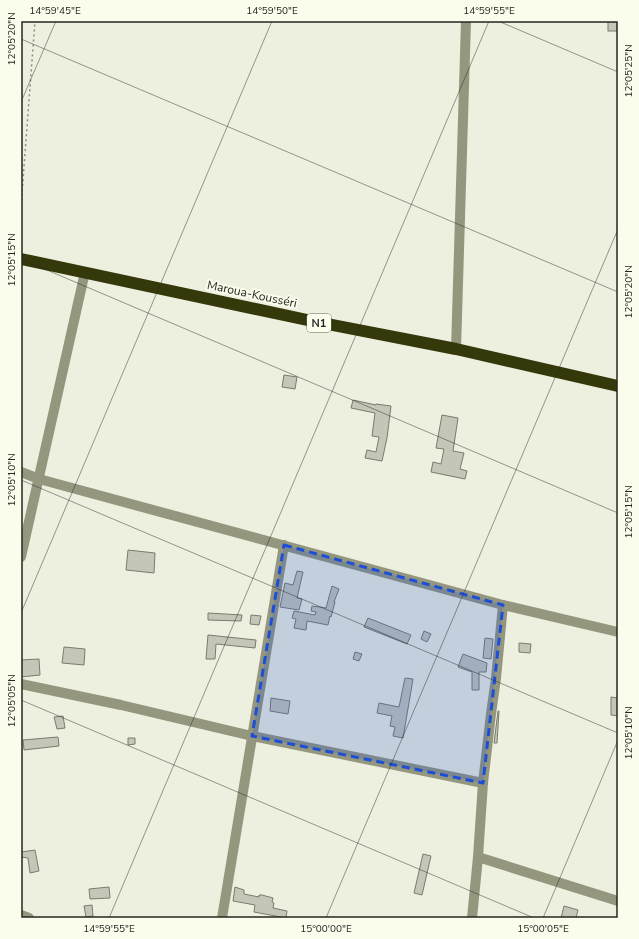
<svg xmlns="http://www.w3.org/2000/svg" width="639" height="939" font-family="'Nunito Sans',sans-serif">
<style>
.building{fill:#c4c6b7;stroke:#797b6d}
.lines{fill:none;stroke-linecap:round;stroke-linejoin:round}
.path{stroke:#88897f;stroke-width:1.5;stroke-dasharray:2 3;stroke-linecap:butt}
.minor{stroke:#94977e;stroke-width:10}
.highway{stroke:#35380b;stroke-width:12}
.marked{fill:#1d4ed8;fill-opacity:0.2;stroke:#1d4ed8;stroke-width:3;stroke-dasharray:8 5;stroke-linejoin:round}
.ticks{fill:none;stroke:#262621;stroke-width:1;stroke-opacity:0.45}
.labels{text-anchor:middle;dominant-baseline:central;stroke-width:4;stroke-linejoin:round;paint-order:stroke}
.shield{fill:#fafcec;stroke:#66665e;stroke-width:1}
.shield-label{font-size:11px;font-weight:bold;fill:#262621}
.street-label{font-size:12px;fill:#262621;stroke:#fafcec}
.neatline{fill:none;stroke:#262621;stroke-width:1.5}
.ticks-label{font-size:10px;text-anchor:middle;fill:#262621}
</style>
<rect width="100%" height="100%" fill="#edefdf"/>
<g class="building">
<rect x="608" y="21" width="10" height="10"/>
<polygon points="284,375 297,377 295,389 282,387"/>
<polygon points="353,400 376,405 376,404 391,406 387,438 382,461 365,458 367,450 376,452 379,437 372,436 375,413 351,408"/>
<polygon points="442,415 458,418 453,451 464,453 460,469 467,471 465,479 431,472 433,462 441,464 444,449 436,448"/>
<polygon points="128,550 155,553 154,573 126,570"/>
<polygon points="297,571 303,572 297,598 302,599 299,610 280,607 285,583 293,585"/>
<polygon points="332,586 339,589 334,602 335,602 331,617 330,616 328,625 307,621 306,630 294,628 296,619 292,618 294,611 315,615 316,612 311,611 312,606 326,608"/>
<polygon points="208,613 242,615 241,621 208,620"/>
<polygon points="251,615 261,616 259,625 250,624"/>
<polygon points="368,618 411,635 407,644 364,627"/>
<polygon points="424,631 431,634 427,642 421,639"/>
<polygon points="208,635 256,640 255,648 216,644 215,659 206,659"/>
<polygon points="485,638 493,639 491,659 483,658"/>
<polygon points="519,643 531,644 530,653 519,652"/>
<polygon points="64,647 85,649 84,665 62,663"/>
<polygon points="355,652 362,654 359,661 353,659"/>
<polygon points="463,654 487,663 486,672 479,672 479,690 472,690 472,672 458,667"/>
<polygon points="39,659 40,675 21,677 21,660"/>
<polygon points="405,678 413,679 403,738 393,736 395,727 390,726 392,716 377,713 379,703 399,707"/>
<polygon points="611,697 618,698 618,716 611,715"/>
<polygon points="271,698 290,701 288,714 270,711"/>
<polygon points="498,711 499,711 497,743 494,743"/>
<polygon points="63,716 65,728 57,729 54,717"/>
<polygon points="58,737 59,746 24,750 23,740"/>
<polygon points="128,738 135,738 135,744 128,745"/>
<polygon points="35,850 39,871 30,873 28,858 21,857 21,852"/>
<polygon points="423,854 431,856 422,895 414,893"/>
<polygon points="109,887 110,898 90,899 89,889"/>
<polygon points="235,887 244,890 244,894 259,897 259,895 262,895 273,898 272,902 274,903 273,908 287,911 286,918 254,912 255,905 233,901"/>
<polygon points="92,905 93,916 86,917 84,906"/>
<polygon points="564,906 578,910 576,918 561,918"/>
</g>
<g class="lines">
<polyline class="path" points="21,206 35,21"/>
<g class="minor">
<polyline points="456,349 466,21"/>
<polyline points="21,472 39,479 503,605 618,632"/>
<polyline points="21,557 85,272"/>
<polyline points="21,684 121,705 252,736 483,783"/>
<polyline points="478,857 618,901"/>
<polyline points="21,915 29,918"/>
<polyline points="222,918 284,545"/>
<polyline points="472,918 478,857 483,783 491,714 496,678 503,605"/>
</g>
<polyline class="highway" points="21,259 312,321 456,349 618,386"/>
</g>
<path class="marked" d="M284 545 503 605 483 783 252 736Z"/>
<path class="ticks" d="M498 21 618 72M21 39 618 292M21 102 56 21M21 259 618 513M21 480 618 733M21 613 272 21M21 700 534 918M109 918 489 21M326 918 618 229M543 918 618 740"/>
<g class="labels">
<rect class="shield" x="307" y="314" width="24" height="18" rx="3"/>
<g class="shield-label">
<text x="319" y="323">N1</text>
</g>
<g class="street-label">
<text transform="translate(252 294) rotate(12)">Maroua-Kousséri</text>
</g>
</g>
<rect width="639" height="939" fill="none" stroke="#fafcec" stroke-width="44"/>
<rect x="22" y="22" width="595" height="895" class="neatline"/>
<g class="ticks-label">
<text x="55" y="14">14°59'45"E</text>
<text x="272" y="14">14°59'50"E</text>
<text x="489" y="14">14°59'55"E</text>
<text transform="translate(11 39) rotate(-90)" y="4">12°05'20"N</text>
<text transform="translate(628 71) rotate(-90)" y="4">12°05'25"N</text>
<text transform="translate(11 260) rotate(-90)" y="4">12°05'15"N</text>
<text transform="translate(628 292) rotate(-90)" y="4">12°05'20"N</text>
<text transform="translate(11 480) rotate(-90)" y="4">12°05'10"N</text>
<text transform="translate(628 512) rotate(-90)" y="4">12°05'15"N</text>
<text transform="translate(11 701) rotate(-90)" y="4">12°05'05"N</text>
<text transform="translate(628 733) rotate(-90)" y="4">12°05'10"N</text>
<text x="109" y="932">14°59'55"E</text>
<text x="326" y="932">15°00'00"E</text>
<text x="543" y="932">15°00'05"E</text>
</g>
</svg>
